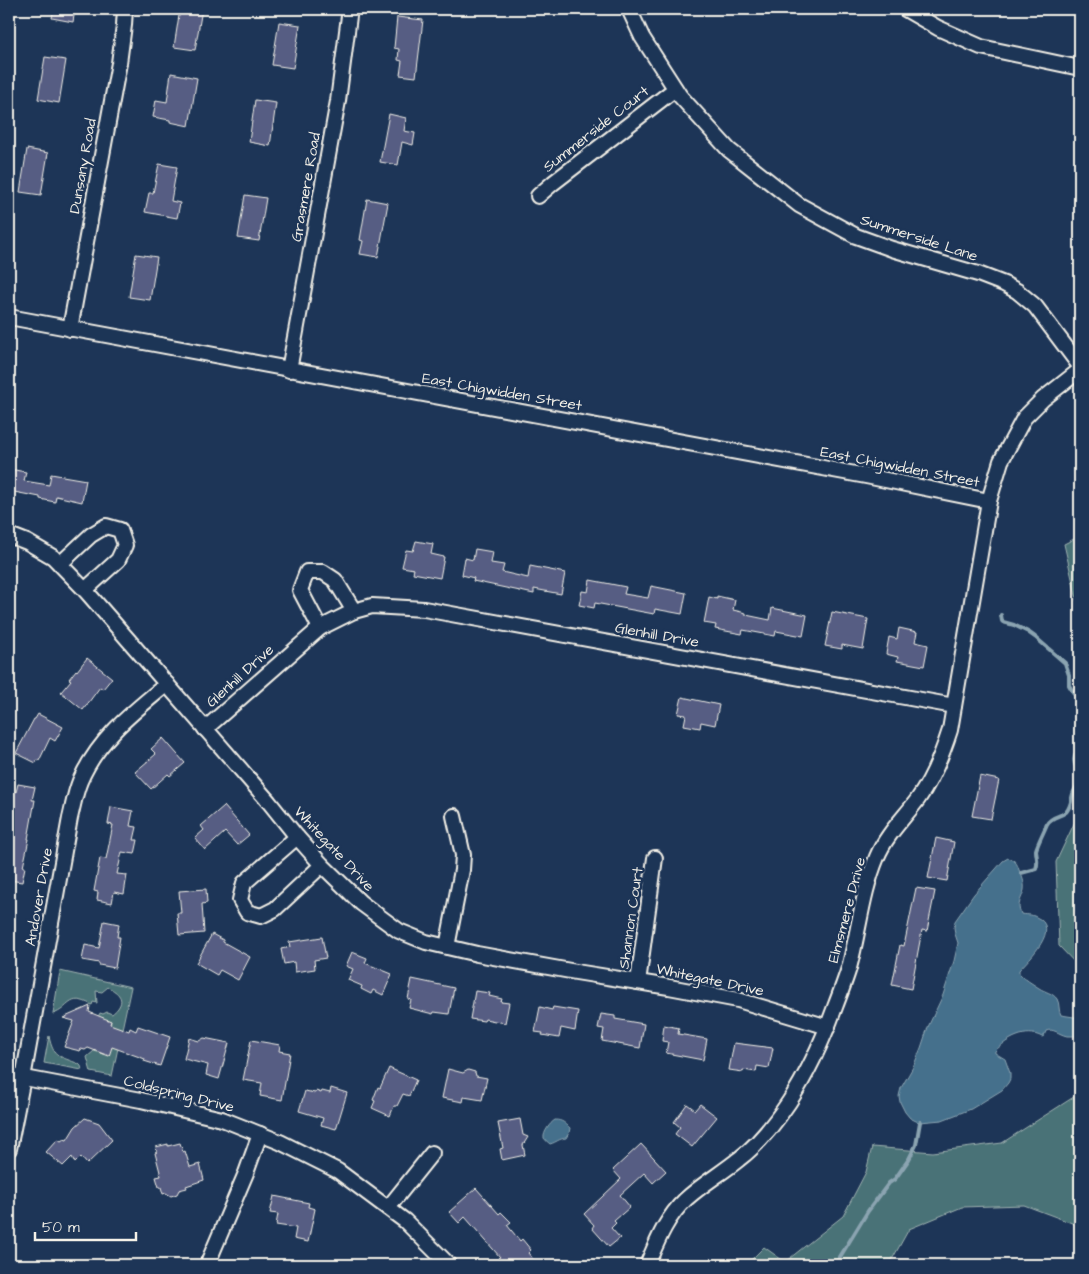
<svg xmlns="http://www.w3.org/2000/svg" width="1089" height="1274" font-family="'Architects Daughter',sans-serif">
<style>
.green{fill:#4a7277;stroke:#9fb2b0}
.water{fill:#45708c;stroke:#8ba4b1}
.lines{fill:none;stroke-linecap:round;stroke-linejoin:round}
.stream{stroke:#8ba4b1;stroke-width:4}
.building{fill:#575d83;stroke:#f4f1e8}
.street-casing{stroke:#f4f1e8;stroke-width:18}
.street{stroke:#1d3557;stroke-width:14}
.labels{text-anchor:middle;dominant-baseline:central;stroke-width:5;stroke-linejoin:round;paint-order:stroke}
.street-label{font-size:15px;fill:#f4f1e8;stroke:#1d3557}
</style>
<rect width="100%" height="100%" fill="#1d3557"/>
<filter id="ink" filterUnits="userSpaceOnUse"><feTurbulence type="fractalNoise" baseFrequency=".02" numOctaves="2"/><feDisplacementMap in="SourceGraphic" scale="10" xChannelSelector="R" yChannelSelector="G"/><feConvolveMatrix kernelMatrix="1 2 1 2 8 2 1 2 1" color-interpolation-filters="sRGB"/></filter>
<g filter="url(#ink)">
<g class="green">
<polygon points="1080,536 1080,613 1064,544"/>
<polygon points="1080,811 1080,968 1059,946 1056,862"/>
<path d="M60 971 131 987 112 1076 91 1072 87 1057 94 1051 108 1055 111 1021 98 1017 100 1013 103 1014 107 1012 112 1014C114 1012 116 1011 118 1008 126 997 115 991 108 987L102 992 96 991 97 1003 93 1002 92 1005C68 992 70 1009 53 1014Z"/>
<path d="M49 1036C53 1058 60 1056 79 1064L81 1066 82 1070 44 1063Z"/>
<polygon points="1080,1093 1080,1226 1024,1205 962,1207 909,1229 889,1265 746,1265 764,1247 785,1262 843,1216 866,1172 872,1147 933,1152 1002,1143"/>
</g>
<g class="water">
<path d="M1008 858C1015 860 1017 863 1019 870 1022 876 1025 882 1024 890 1022 899 1016 904 1021 914 1026 915 1031 914 1036 917 1062 928 1029 959 1019 970V973C1024 979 1033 984 1039 988 1045 992 1053 993 1057 999 1060 1004 1058 1010 1061 1015L1080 1018V1036C1076 1036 1071 1036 1067 1036 1058 1034 1054 1028 1046 1031L1044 1036 1042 1037C1026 1028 1007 1039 995 1051V1053L1005 1059 1010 1073V1079L1008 1083 1002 1090 971 1109 942 1120 920 1122 916 1121 910 1118 905 1112 900 1102 899 1096 901 1088 913 1067 921 1048 928 1027 943 995 954 961 958 943 955 934 954 927 955 921 974 894 1003 861Z"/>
<path d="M555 1120C562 1120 565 1123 570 1128L569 1133 566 1138C558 1139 557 1142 550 1144 549 1143 545 1140 544 1138 543 1133 550 1123 555 1120Z"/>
</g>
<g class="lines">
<g class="stream">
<polyline points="1001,615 1002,621 1003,622 1014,625 1028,632 1035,637 1065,663 1069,675 1069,685 1080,704"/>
<path d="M1021 873 1036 869C1039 862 1036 856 1036 850 1037 845 1045 829 1047 824 1051 816 1060 817 1066 812 1071 807 1071 800 1073 794 1074 790 1077 787 1078 783 1083 769 1066 765 1080 747"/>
<polyline points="835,1265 868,1211 889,1183 895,1179 909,1159 916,1145 920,1122"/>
</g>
</g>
<g class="building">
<polygon points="54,9 75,9 73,22 52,18"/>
<polygon points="180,9 202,9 195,50 174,47"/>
<polygon points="397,17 423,20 416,77 400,75 402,61 398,60 399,49 394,48"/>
<polygon points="279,22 300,25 293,68 272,65"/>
<polygon points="45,57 66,60 59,103 38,99"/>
<polygon points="171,73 197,78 189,126 170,122 170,120 153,117 156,100 167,102"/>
<polygon points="255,100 276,103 270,146 249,142"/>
<polygon points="389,114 406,118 404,131 415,133 413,145 402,142 398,165 380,162"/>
<polygon points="27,149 48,153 41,195 20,192"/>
<polygon points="159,164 177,167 171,201 180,203 177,218 145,212 149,193 153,193"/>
<polygon points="245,195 266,198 259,241 238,238"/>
<polygon points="367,199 388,203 378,257 360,254 363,241 360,240"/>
<polygon points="136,254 157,257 150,300 129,297"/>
<polygon points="9,469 26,472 24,481 49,485 51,474 86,480 82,502 56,496 55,502 40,499 40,497 9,491"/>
<polygon points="416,541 433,544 431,554 444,557 440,578 413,573 414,569 402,567 406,550 413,551"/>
<polygon points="475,549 493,552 491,563 504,565 502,572 528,578 530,566 565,573 561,594 534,589 534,594 473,581 474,578 462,575 465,558 473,560"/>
<polygon points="590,580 626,587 624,594 648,598 651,586 686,593 682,614 655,609 654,614 595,603 594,608 579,605 582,591 588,592"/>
<polygon points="717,596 735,600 733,610 746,613 746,615 770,620 772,608 807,615 803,636 776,631 775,636 743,630 742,634 715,629 716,625 704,623 709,597 717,599"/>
<polygon points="832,612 868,619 863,649 842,645 842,649 825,646"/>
<polygon points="899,628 917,632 915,642 928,645 924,666 897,661 898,657 886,654 889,637 897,639"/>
<polygon points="87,658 112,678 103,689 100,687 83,710 61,692 71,680 69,679 76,670 77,671"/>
<polygon points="682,697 719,705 715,725 701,722 700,728 684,725 686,715 678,714"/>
<polygon points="38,714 63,727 55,741 50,738 39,761 37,760 36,763 16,753 34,719 35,719"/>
<polygon points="163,738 185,763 170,776 168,774 151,789 135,772 156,754 151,749"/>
<polygon points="980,776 999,780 991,819 972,816"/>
<polygon points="18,784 35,787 32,800 35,800 28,839 29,839 23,867 25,867 22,882 9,880 9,833 13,809 9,808 9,791 16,792"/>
<polygon points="224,806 249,835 237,845 225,832 205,850 195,838 204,830 201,826"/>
<polygon points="111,807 133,811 130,826 137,827 134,840 138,840 135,854 122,852 117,874 127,875 124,894 114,892 112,903 97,900 98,892 94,891 100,858 106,859 113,825 108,824"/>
<polygon points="936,838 954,842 947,881 928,878"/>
<polygon points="916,888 935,891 927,931 922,930 911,989 892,985 900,945 904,946"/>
<polygon points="206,889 207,903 202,904 204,933 179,935 177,913 181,913 179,891"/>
<polygon points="104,921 119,924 117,937 120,937 115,968 99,965 99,963 82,960 85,945 99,948"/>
<polygon points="212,934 223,940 223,942 250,957 238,980 220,970 217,975 196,963"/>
<polygon points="322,937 326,958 314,960 315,969 295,972 294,962 284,964 281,949 290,947 289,942"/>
<polygon points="352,952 367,958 365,963 392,974 383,995 373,990 371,994 361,989 362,986 348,980 353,969 346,966"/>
<polygon points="412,979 454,988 449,1014 434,1012 433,1014 409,1008 411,1000 408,999"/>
<polygon points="475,991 490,993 489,996 502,999 501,1002 509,1003 505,1023 485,1019 484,1021 470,1019"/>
<polygon points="90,1006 89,1012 111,1021 110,1024 129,1031 130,1028 136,1031 138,1026 170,1037 160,1066 144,1061 145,1059 112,1047 109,1056 88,1048 85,1050 81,1049 80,1051 64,1047 74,1021 63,1018"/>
<polygon points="540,1007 552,1010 553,1007 578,1011 575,1031 561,1028 559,1038 542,1035 543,1033 535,1032"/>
<polygon points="601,1014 615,1016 615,1019 644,1024 640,1048 602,1041 604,1029 598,1028"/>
<polygon points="664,1025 679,1028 678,1034 707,1039 703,1060 666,1053 668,1042 662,1041"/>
<polygon points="189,1038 199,1041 204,1038 229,1043 219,1079 206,1075 208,1065 184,1059"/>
<polygon points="251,1040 280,1045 279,1051 290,1053 282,1100 260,1096 262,1083 243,1080"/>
<polygon points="734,1043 773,1048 769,1068 757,1066 756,1072 743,1070 743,1072 729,1070"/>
<polygon points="389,1068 416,1080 409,1096 403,1094 397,1106 394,1106 390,1116 372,1108 375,1101 373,1100 378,1087 380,1088"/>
<polygon points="448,1069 463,1073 468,1070 475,1072 476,1076 487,1078 482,1100 464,1097 463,1102 442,1098"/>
<polygon points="331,1088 347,1093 336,1129 321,1125 323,1118 299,1111 305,1091 315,1093 316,1091 321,1093 322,1091 330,1093"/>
<polygon points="687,1104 695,1110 700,1104 717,1117 692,1147 675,1134 680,1127 674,1122"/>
<polygon points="85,1118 99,1123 112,1140 87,1164 81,1157 75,1163 72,1157 63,1166 46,1152 58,1139 61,1141 64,1139 67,1140 75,1127"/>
<polygon points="520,1119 523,1135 528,1137 523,1145 525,1155 502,1160 500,1149 503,1148 498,1123"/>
<polygon points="180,1143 183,1152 185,1151 190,1167 200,1164 204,1180 186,1186 187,1188 179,1190 177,1194 171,1196 166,1193 163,1194 161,1187 159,1187 156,1177 161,1176 155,1153 157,1152 156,1147 168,1144 168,1146"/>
<polygon points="641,1144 666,1171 653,1183 644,1173 620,1195 630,1207 614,1221 616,1223 611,1228 620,1238 609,1247 592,1228 594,1225 584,1214 621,1179 613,1170"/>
<polygon points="476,1188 499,1214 501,1212 511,1222 507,1225 520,1241 522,1239 531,1250 528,1253 538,1265 504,1265 498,1258 500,1257 465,1217 459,1223 449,1212"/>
<polygon points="274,1196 309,1203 308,1207 315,1209 308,1242 294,1239 296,1228 276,1225 278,1214 270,1213"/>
</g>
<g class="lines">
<defs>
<g id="street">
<polyline points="629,9 642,37 680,96 729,150 799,205 856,236 892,249 978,274 1004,284 1017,291 1035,306 1080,366"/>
<polyline points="905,9 938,28 981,47 1080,68"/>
<polyline points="538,196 553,183 675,89"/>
<polyline points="9,317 866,476 989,501"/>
<polyline points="70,329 119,63 124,25 125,9"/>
<polyline points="289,370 338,101 349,16 349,9"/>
<polyline points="9,535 27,542 53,557 85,590 269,802 297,837 322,865 361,903 399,931 426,942 477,954 576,972 669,987 738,1000 828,1027"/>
<polyline points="60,564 91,535 106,526 120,530 125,545 118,560 85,590"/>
<polyline points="320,628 300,590 307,572 323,572 335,580 354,611"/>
<polyline points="205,729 320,628 354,611 372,606 424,609 954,706"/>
<polyline points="297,837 244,883 240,900 247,912 261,916 275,909 322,865"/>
<polyline points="447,947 462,870 463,855 454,816"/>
<polyline points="638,982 655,858"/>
<polyline points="9,1075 141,1100 222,1119 280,1142 338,1171 405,1221 449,1265"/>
<path d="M9 1149 23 1078 70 818C73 806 75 793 80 781 98 739 133 712 167 684"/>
<polyline points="388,1208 432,1153"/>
<polyline points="207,1265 246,1173 260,1134"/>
<path d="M647 1265C657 1242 666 1218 685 1200 701 1185 722 1173 739 1159 759 1144 775 1123 789 1102 808 1073 823 1040 835 1007 840 994 845 981 849 968 859 931 862 893 877 857 886 835 904 818 918 799 933 778 942 755 950 730L989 501 1001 461 1024 418 1043 399 1080 370"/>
</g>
</defs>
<use href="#street" class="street-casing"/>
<use href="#street" class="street"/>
</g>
</g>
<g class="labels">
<g class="street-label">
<text transform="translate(596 129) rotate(-38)">Summerside Court</text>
<text transform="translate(83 166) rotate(-80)">Dunsany Road</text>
<text transform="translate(306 187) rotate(-80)">Grasmere Road</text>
<text transform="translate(919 238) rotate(18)">Summerside Lane</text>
<text transform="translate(502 392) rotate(10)">East Chigwidden Street</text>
<text transform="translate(900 467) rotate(11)">East Chigwidden Street</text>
<text transform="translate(657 635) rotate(10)">Glenhill Drive</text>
<text transform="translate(240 676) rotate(-42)">Glenhill Drive</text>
<text transform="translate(334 849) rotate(47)">Whitegate Drive</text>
<text transform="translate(39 897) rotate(-80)">Andover Drive</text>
<text transform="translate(847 910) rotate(-75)">Elmsmere Drive</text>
<text transform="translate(631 918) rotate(-82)">Shannon Court</text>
<text transform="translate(710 980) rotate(12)">Whitegate Drive</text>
<text transform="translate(179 1094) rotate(14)">Coldspring Drive</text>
</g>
</g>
<rect width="1089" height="1274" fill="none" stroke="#1d3557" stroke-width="30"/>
<rect x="15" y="15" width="1059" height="1244" fill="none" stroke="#f4f1e8" stroke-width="2" filter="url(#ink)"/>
<path d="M35 1232v8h101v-8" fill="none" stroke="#f4f1e8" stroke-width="2.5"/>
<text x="42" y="1232" font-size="15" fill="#f4f1e8" stroke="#1d3557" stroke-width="4" paint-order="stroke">50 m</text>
</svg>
